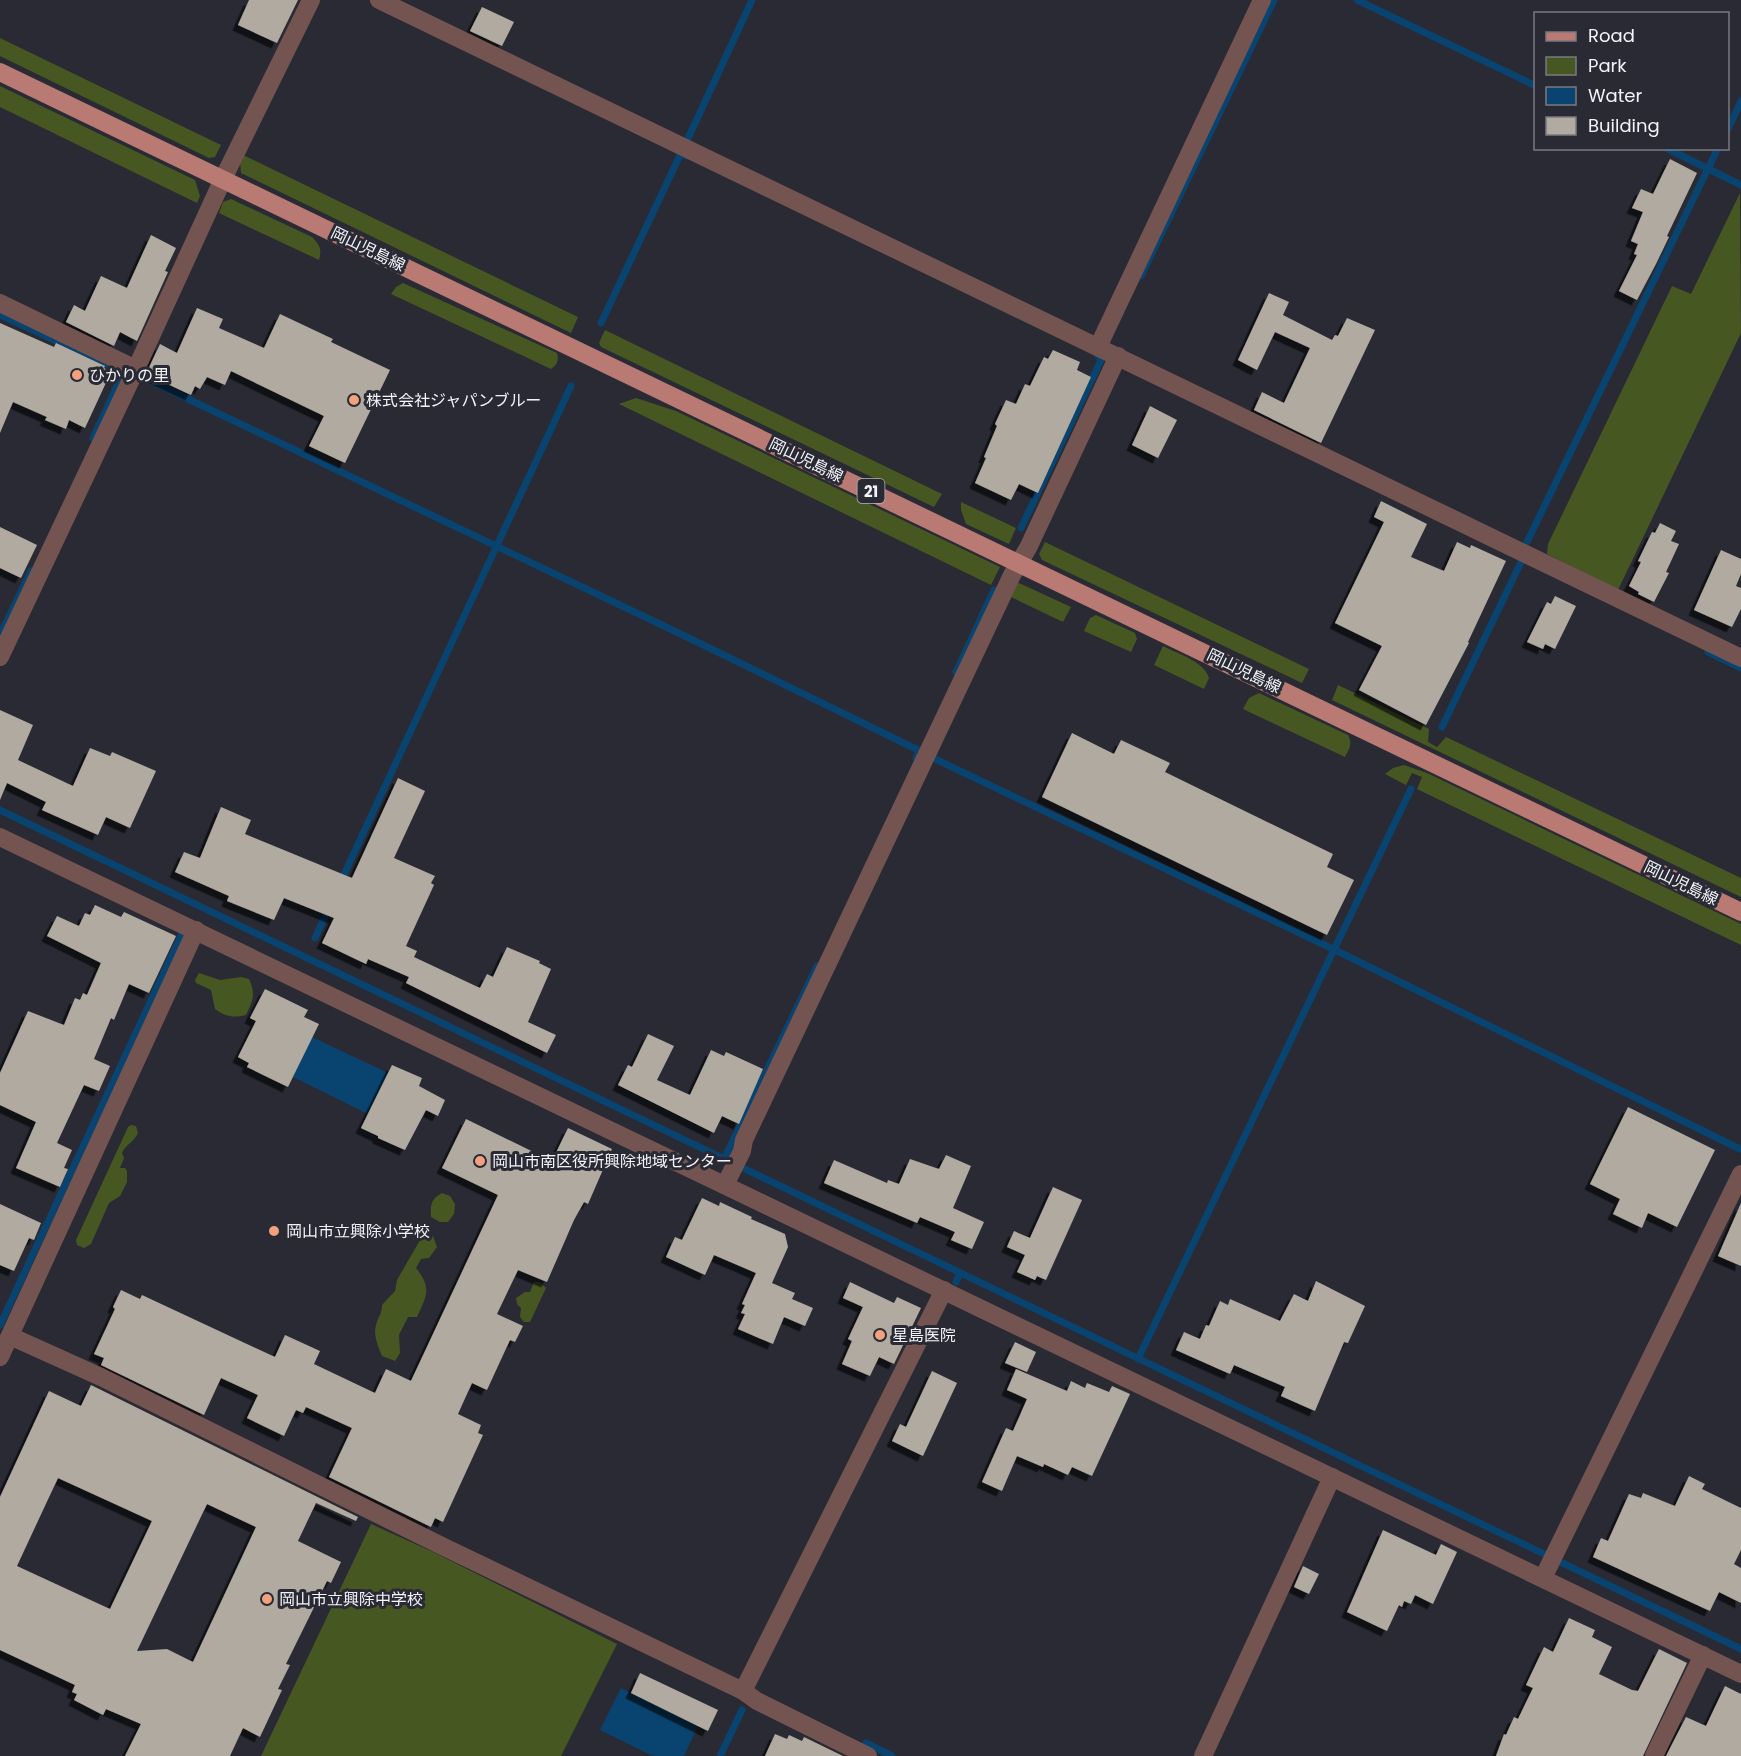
<svg xmlns="http://www.w3.org/2000/svg" width="1741" height="1756" font-family="Poppins,'Noto Sans JP',sans-serif">
<style>
.green{fill:#475722}
.water{fill:#094470}
.lines{fill:none;stroke-linecap:round;stroke-linejoin:round}
.stream{stroke:#094470;stroke-width:7}
.building{fill:#b1aaa0;fill-rule:evenodd;filter:url(#shadow)}
.minor{stroke:#735450;stroke-width:18}
.major{stroke:#b87a73;stroke-width:18}
.poi-dot{fill:#f1a17d;stroke:#292a33;stroke-width:2}
.labels{text-anchor:middle;dominant-baseline:central;stroke-width:6;stroke-linejoin:round;paint-order:stroke}
.shield{fill:#292a33;stroke:#b6b6be;stroke-width:1.5}
.shield-label{font-size:15px;font-weight:bold;fill:#f2f2f9}
.street-label{font-size:16px;fill:#f2f2f9;stroke:#292a33}
.poi-label{font-size:16px;fill:#f2f2f9;stroke:#292a33;text-anchor:start}
</style>
<defs>
<filter id="shadow"><feDropShadow dx="-5.5" dy="5.5" stdDeviation="0" flood-color="#0009"/></filter>
</defs>
<rect width="100%" height="100%" fill="#292a33"/>
<g class="green">
<polygon points="0,38 221,145 215,157 209,158 0,56"/>
<polygon points="0,86 195,180 200,196 197,203 0,107"/>
<polygon points="243,155 578,317 571,333 241,173 240,161"/>
<polygon points="1740,193 1741,333 1618,590 1547,554 1548,544 1672,286 1691,294"/>
<path d="M231 199 312 237C320 245 322 250 319 260L219 213 223 202Z"/>
<path d="M403 283 557 353C559 361 557 365 551 369L391 294 396 287Z"/>
<polygon points="605,330 942,494 934,507 601,347 599,343"/>
<polygon points="636,398 676,411 1000,567 991,585 619,404"/>
<polygon points="961,502 1016,528 1009,544 966,524 961,510"/>
<polygon points="1045,542 1309,669 1302,683 1042,560 1039,554"/>
<polygon points="1019,583 1071,607 1063,622 1011,597 1016,584"/>
<polygon points="1096,615 1135,633 1137,639 1131,652 1084,631 1090,618"/>
<path d="M1163 646C1178 654 1204 661 1209 678L1204 689 1154 665Z"/>
<polygon points="1338,685 1429,729 1428,742 1437,747 1446,737 1741,878 1741,897 1332,700"/>
<path d="M1259 693 1348 735C1353 744 1349 749 1345 757L1243 709 1249 698Z"/>
<polygon points="1404,765 1427,773 1741,924 1741,945 1417,789 1422,777 1412,773 1406,785 1385,774 1393,768"/>
<path d="M199 973 220 980 241 977 249 979C256 994 253 1001 246 1015 233 1018 226 1017 215 1009L211 990 196 983 195 980Z"/>
<path d="M131 1125 136 1126 138 1133C134 1142 124 1146 122 1153L124 1158 120 1168H125L127 1171V1182L120 1196 109 1203 91 1244 84 1248 77 1245 76 1240 128 1127Z"/>
<path d="M442 1193 450 1196 455 1204 454 1214 448 1222H440L431 1217C430 1205 431 1199 442 1193Z"/>
<path d="M423 1235 433 1236 437 1247 429 1258 421 1259 416 1268C432 1288 427 1295 417 1317H408L399 1335 400 1353 395 1361 382 1356C378 1347 373 1334 376 1325 378 1317 382 1314 382 1305L395 1291 397 1280Z"/>
<polygon points="534,1282 540,1282 546,1288 530,1322 524,1322 520,1317 521,1308 517,1304 516,1298 525,1292 530,1292"/>
<polygon points="371,1524 431,1551 617,1644 561,1756 261,1756"/>
</g>
<g class="water">
<polygon points="312,1037 388,1073 368,1114 293,1077"/>
<polygon points="621,1688 698,1726 684,1756 653,1756 600,1730"/>
</g>
<g class="lines">
<g class="stream">
<polyline points="1357,0 1536,86"/>
<polyline points="1728,129 1741,101"/>
<polyline points="685,145 752,0"/>
<polyline points="1666,148 1741,185"/>
<polyline points="1141,276 1274,0"/>
<polyline points="0,315 125,373"/>
<polyline points="601,323 681,153 686,156"/>
<polyline points="142,377 687,637 920,751 916,758"/>
<polyline points="93,438 123,373"/>
<polyline points="1021,528 1102,358 1098,356"/>
<polyline points="1527,542 1718,148"/>
<polyline points="0,635 31,571"/>
<polyline points="1708,652 1741,668"/>
<polyline points="956,672 994,590"/>
<polyline points="1442,727 1523,558"/>
<polyline points="933,758 1335,950 1740,1149"/>
<polyline points="0,810 1741,1649"/>
<polyline points="341,881 571,386"/>
<polyline points="315,938 329,908"/>
<polyline points="724,1159 817,966"/>
<polyline points="956,1282 960,1273"/>
<polyline points="0,1325 181,936"/>
<polyline points="1138,1359 1411,789"/>
<polyline points="866,1743 892,1756"/>
<polyline points="720,1756 742,1710"/>
</g>
</g>
<g class="building">
<polygon points="249,0 298,0 277,43 238,25"/>
<polygon points="482,7 514,22 502,46 470,31"/>
<polygon points="1670,159 1697,173 1667,236 1669,237 1656,264 1637,300 1619,291 1637,255 1634,254 1638,244 1631,241 1643,212 1632,208 1641,189 1653,194"/>
<polygon points="151,235 176,248 165,271 168,272 137,341 120,332 114,346 66,322 74,305 85,311 101,276 127,288"/>
<polygon points="1269,293 1289,302 1283,315 1332,340 1335,335 1338,336 1347,318 1375,330 1321,443 1254,410 1262,392 1284,403 1310,348 1275,332 1257,370 1238,360"/>
<polygon points="197,308 223,319 219,328 264,348 280,314 333,339 331,342 390,370 345,463 309,446 324,416 231,371 225,385 207,377 200,389 195,386 191,395 146,374 160,344 177,353"/>
<polygon points="0,323 54,347 56,343 105,366 104,368 111,372 85,428 69,420 66,429 45,420 47,417 13,402 0,433"/>
<polygon points="1053,350 1080,362 1077,370 1091,377 1038,493 1019,484 1011,500 975,483 986,458 984,457 997,426 995,424 1006,400 1016,404 1025,384 1030,386 1044,357 1048,359"/>
<polygon points="1150,406 1177,420 1158,458 1132,445"/>
<polygon points="1381,501 1427,524 1411,557 1444,571 1457,542 1470,548 1471,545 1506,561 1468,642 1469,643 1426,725 1359,690 1382,646 1335,623 1384,522 1374,517"/>
<polygon points="1660,523 1676,531 1671,541 1679,544 1666,572 1669,573 1654,602 1638,594 1639,592 1629,586 1641,562 1638,561 1652,532 1655,533"/>
<polygon points="0,527 37,545 21,578 0,568"/>
<polygon points="1721,550 1741,559 1741,574 1736,586 1741,588 1741,609 1732,627 1694,610"/>
<polygon points="1555,596 1576,606 1555,649 1545,644 1543,649 1527,642 1547,602 1551,604"/>
<polygon points="0,710 33,725 18,760 73,786 90,748 110,756 112,752 156,771 130,828 106,817 98,835 42,810 46,802 7,783 0,800"/>
<polygon points="1072,733 1114,754 1121,740 1170,763 1165,772 1333,854 1327,867 1354,880 1327,935 1042,797"/>
<polygon points="398,778 425,791 394,858 435,876 431,883 434,885 406,946 417,951 414,957 480,988 487,974 493,977 507,947 540,961 539,963 551,969 528,1022 556,1035 547,1053 406,983 409,977 368,959 366,964 322,943 334,918 284,898 274,920 227,901 229,896 175,872 184,852 200,858 221,807 251,820 245,834 352,878"/>
<polygon points="95,905 121,917 124,912 176,936 149,993 129,984 114,1020 111,1018 94,1059 110,1066 99,1091 84,1085 57,1143 72,1150 64,1168 68,1169 60,1187 16,1168 36,1122 0,1105 0,1073 28,1011 64,1025 75,998 80,1000 83,993 87,995 101,963 47,936 57,916 79,926 85,913 90,915"/>
<polygon points="265,989 308,1010 304,1017 319,1024 288,1087 247,1067 249,1063 238,1057 256,1021 250,1018"/>
<polygon points="648,1034 674,1046 657,1080 690,1095 711,1050 724,1056 726,1052 763,1069 739,1124 722,1116 714,1133 618,1085 628,1065 632,1067"/>
<polygon points="392,1065 422,1078 419,1086 445,1100 438,1116 426,1110 405,1150 378,1138 378,1136 361,1128"/>
<polygon points="1628,1107 1715,1150 1677,1227 1648,1213 1642,1228 1613,1214 1620,1199 1590,1184"/>
<polygon points="466,1119 552,1161 568,1128 612,1149 588,1204 584,1202 574,1220 547,1282 518,1270 497,1314 523,1326 515,1342 510,1340 487,1390 472,1383 458,1414 481,1425 478,1433 483,1435 443,1522 435,1518 431,1527 329,1477 352,1428 306,1407 303,1413 296,1410 284,1436 247,1418 258,1395 221,1378 204,1415 101,1365 104,1358 94,1354 115,1309 113,1307 121,1290 140,1299 142,1295 275,1357 285,1335 320,1351 314,1364 375,1393 386,1369 411,1381 498,1195 442,1168"/>
<polygon points="946,1155 971,1166 953,1208 984,1222 972,1249 951,1240 955,1232 920,1217 917,1223 824,1183 834,1160 887,1183 888,1180 899,1184 910,1159 939,1169"/>
<polygon points="1053,1187 1082,1200 1046,1280 1037,1276 1035,1280 1017,1272 1025,1255 1007,1247 1014,1231 1030,1238"/>
<polygon points="702,1198 719,1206 720,1202 752,1217 751,1219 785,1234 788,1247 772,1283 795,1293 792,1299 813,1308 805,1326 784,1317 773,1344 738,1329 745,1314 741,1313 745,1305 742,1304 756,1273 714,1255 705,1275 666,1257 675,1237 682,1240"/>
<polygon points="1741,1203 1741,1266 1718,1256"/>
<polygon points="0,1204 41,1223 34,1240 29,1238 14,1271 0,1265"/>
<polygon points="1316,1281 1365,1306 1348,1343 1344,1342 1315,1411 1281,1396 1285,1387 1234,1365 1230,1374 1176,1350 1184,1332 1200,1339 1206,1325 1209,1326 1220,1301 1228,1305 1230,1299 1280,1321 1294,1294 1308,1301"/>
<polygon points="850,1282 894,1303 897,1297 921,1308 894,1364 879,1357 870,1376 842,1364 852,1341 848,1339 863,1307 843,1298"/>
<polygon points="1015,1342 1036,1352 1027,1372 1005,1363"/>
<polygon points="1016,1369 1067,1391 1071,1381 1085,1388 1087,1383 1109,1392 1112,1386 1130,1394 1092,1476 1072,1467 1068,1475 1044,1464 1043,1467 1017,1456 1002,1491 982,1482 1006,1428 1013,1431 1027,1399 1007,1390"/>
<polygon points="932,1371 957,1383 923,1456 892,1441 900,1424 906,1427"/>
<path d="M91 1385 358 1517 356 1521 316 1503 298 1541 341 1562 331 1583 327 1581 286 1664 290 1665 278 1689 282 1690 260 1737 243 1728 230 1756H125L141 1724 106 1709 103 1715 74 1700 77 1694 72 1692 75 1685 0 1650V1497L49 1391 81 1406ZM58 1478 152 1521 110 1609 17 1566ZM207 1504 256 1527 193 1662 167 1649 137 1651Z"/>
<polygon points="1689,1476 1705,1484 1702,1489 1741,1508 1741,1550 1734,1564 1741,1568 1741,1603 1719,1592 1710,1611 1593,1557 1601,1538 1608,1541 1629,1494 1641,1498 1643,1493 1675,1506"/>
<polygon points="1383,1530 1436,1555 1441,1544 1457,1552 1433,1604 1415,1595 1411,1604 1404,1601 1402,1607 1399,1605 1387,1631 1347,1612"/>
<polygon points="1303,1566 1319,1574 1309,1594 1294,1587"/>
<polygon points="1569,1618 1595,1630 1592,1637 1612,1647 1599,1674 1632,1690 1638,1691 1659,1649 1687,1663 1643,1756 1496,1756 1504,1734 1506,1735 1514,1717 1518,1719 1533,1688 1526,1685 1544,1647 1553,1652"/>
<polygon points="640,1673 718,1710 708,1731 631,1693"/>
<polygon points="1725,1686 1741,1694 1741,1756 1666,1756 1686,1717 1706,1726"/>
<polygon points="775,1734 787,1739 789,1735 802,1741 804,1737 843,1756 765,1756"/>
</g>
<g class="lines">
<g class="minor">
<polyline points="379,0 1741,658"/>
<polyline points="0,303 136,369"/>
<polyline points="1098,347 1262,0"/>
<polyline points="0,657 136,369 223,179 311,0"/>
<polyline points="0,837 1741,1674"/>
<polyline points="725,1185 742,1151 744,1140 1012,575 1028,548 1118,356"/>
<polyline points="10,1336 101,1377 444,1547 743,1691"/>
<polyline points="0,1357 196,930"/>
<polyline points="1543,1578 1741,1174"/>
<polyline points="868,1756 757,1701 743,1691 944,1290"/>
<polyline points="1203,1756 1332,1477"/>
<polyline points="1654,1756 1703,1655"/>
</g>
<polyline class="major" points="0,72 1741,912"/>
</g>
<g class="poi-dot">
<circle cx="77" cy="375" r="6"/>
<circle cx="354" cy="400" r="6"/>
<circle cx="480" cy="1161" r="6"/>
<circle cx="274" cy="1231" r="6"/>
<circle cx="880" cy="1335" r="6"/>
<circle cx="267" cy="1599" r="6"/>
</g>
<g class="labels">
<rect class="shield" x="857.5" y="479" width="27" height="24" rx="4.5"/>
<g class="shield-label">
<text x="871" y="491">21</text>
</g>
<g class="street-label">
<text transform="translate(368 249) rotate(26)">岡山児島線</text>
<text transform="translate(806 460) rotate(26)">岡山児島線</text>
<text transform="translate(1244 671) rotate(26)">岡山児島線</text>
<text transform="translate(1681 883) rotate(26)">岡山児島線</text>
</g>
<g class="poi-label">
<text x="89" y="375">ひかりの里</text>
<text x="366" y="400">株式会社ジャパンブルー</text>
<text x="492" y="1161">岡山市南区役所興除地域センター</text>
<text x="286" y="1231">岡山市立興除小学校</text>
<text x="892" y="1335">星島医院</text>
<text x="279" y="1599">岡山市立興除中学校</text>
</g>
</g>
<rect x="1534" y="12" width="195" height="138" fill="#292a33" stroke="#797a82" stroke-width="1.5"/>
<rect x="1546" y="32" width="30" height="9" fill="#b87a73" stroke="#797a82" stroke-width="1.5"/>
<text x="1588" y="42" font-size="18" fill="#f2f2f9">Road</text>
<rect x="1546" y="57" width="30" height="18" fill="#475722" stroke="#797a82" stroke-width="1.5"/>
<text x="1588" y="72" font-size="18" fill="#f2f2f9">Park</text>
<rect x="1546" y="87" width="30" height="18" fill="#094470" stroke="#797a82" stroke-width="1.5"/>
<text x="1588" y="102" font-size="18" fill="#f2f2f9">Water</text>
<rect x="1546" y="117" width="30" height="18" fill="#b1aaa0" stroke="#797a82" stroke-width="1.5"/>
<text x="1588" y="132" font-size="18" fill="#f2f2f9">Building</text>
</svg>
